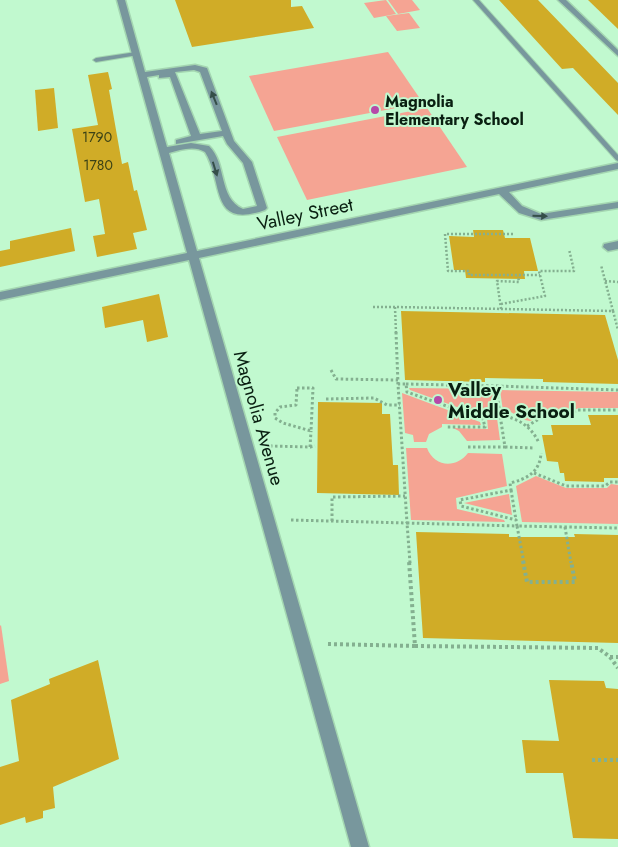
<svg xmlns="http://www.w3.org/2000/svg" width="618" height="847" font-family="Jost,sans-serif">
<style>
.green{fill:#f5a493}
.building{fill:#d0ac27}
.lines{fill:none;stroke-linecap:round;stroke-linejoin:round}
.lane-casing{stroke:#a4d6b1;stroke-width:2}
.street-casing{stroke:#a4d6b1;stroke-width:3}
.path-far2{stroke:#84b090;stroke-width:2.5;stroke-dasharray:2 2;stroke-linecap:butt}
.path-far1{stroke:#84b090;stroke-width:3;stroke-dasharray:2.5 2.5;stroke-linecap:butt}
.path{stroke:#84b090;stroke-width:4;stroke-dasharray:3 3;stroke-linecap:butt}
.lane{fill:#78979d;fill-rule:evenodd}
.street{fill:#78979d;fill-rule:evenodd}
.oneway{fill:#354f49}
.poi-dot{fill:#b649a9;stroke:#c1f9cf;stroke-width:2}
.labels{text-anchor:middle;dominant-baseline:central;stroke-width:4;stroke-linejoin:round;paint-order:stroke}
.far-number-label{font-size:14px;fill:#3b4216}
.far-poi-label{font-size:16px;font-weight:bold;fill:#091f11;stroke:#c1f9cf;text-anchor:start}
.street-label{font-size:19px;fill:#091f11;stroke:#c1f9cf}
.poi-label{font-size:19px;font-weight:bold;fill:#091f11;stroke:#c1f9cf;text-anchor:start}
</style>
<rect width="100%" height="100%" fill="#c1f9cf"/>
<g class="green">
<polygon points="386,0 396,14 374,18 364,3"/>
<polygon points="388,0 412,0 420,10 398,14"/>
<polygon points="409,13 420,28 397,31 386,16"/>
<polygon points="388,52 423,103 274,131 249,76"/>
<polygon points="427,108 467,167 307,200 277,137"/>
<polygon points="409,388 493,389 500,440 467,441 459,431 453,428 488,429 487,418 410,390"/>
<polygon points="500,390 618,392 618,408 579,408 563,414 545,414 530,421 525,420 509,411 503,411"/>
<polygon points="402,393 480,422 481,425 442,424 442,427 429,434 426,442 414,442 413,435 405,433"/>
<path d="M406 448H427C434 467 456 469 468 453L502 454 507 486 456 498 457 509 504 520 505 522 411 520Z"/>
<polygon points="536,476 566,488 607,488 611,484 618,485 618,524 522,522 516,486"/>
<polygon points="509,494 512,515 464,503"/>
<polygon points="1,625 9,681 0,684 0,626"/>
</g>
<g class="building">
<polygon points="175,0 291,0 291,7 302,6 314,28 192,47"/>
<polygon points="499,0 538,0 618,83 618,115 573,68 562,69"/>
<polygon points="588,0 618,0 618,29"/>
<polygon points="108,72 112,89 109,90 122,164 128,162 134,191 137,190 147,230 133,233 137,249 97,257 93,236 105,234 99,199 85,202 72,129 98,125 88,75"/>
<polygon points="54,88 58,128 38,131 35,90"/>
<polygon points="71,228 75,251 0,267 0,251 10,249 10,241"/>
<polygon points="473,230 503,230 505,238 530,238 538,271 524,271 525,279 466,278 465,270 454,270 449,236 474,237"/>
<polygon points="159,294 168,337 147,342 143,320 105,328 102,307"/>
<polygon points="401,311 605,315 618,360 618,384 543,382 543,379 485,378 485,382 405,380"/>
<polygon points="318,402 382,403 382,414 390,414 393,465 398,465 399,495 317,493"/>
<polygon points="588,415 618,415 618,478 604,478 604,482 565,481 564,473 560,473 558,462 547,461 542,435 553,435 551,425 591,425"/>
<polygon points="416,532 509,534 509,537 575,537 574,534 618,535 618,643 423,638"/>
<polygon points="98,660 119,759 53,787 55,808 43,811 43,818 26,823 25,817 0,825 0,767 19,761 11,700 50,684 49,679"/>
<polygon points="549,680 604,681 606,688 618,689 618,839 573,838 563,773 526,773 522,740 559,741"/>
</g>
<g class="lines">
<defs>
<g id="lane">
<polygon points="473,0 479,0 618,155 618,161 616,160"/>
<polygon points="136,52 138,53 138,55 96,62 93,60 96,58"/>
</g>
<g id="street">
<path d="M117 0H125L145 72 195 65 207 68 234 141 252 162 267 208 265 210C209 230 224 182 205 152 194 145 180 150 169 153L197 251 618 163V169L509 192 522 206 541 214 618 202V208L541 220 519 213 499 194 199 258 369 847H351L189 260 0 300V292L187 253ZM194 70 200 72 222 131 200 134 175 72ZM159 75V78L170 77 191 136 176 140V144L223 136 227 144 243 163 257 206 243 209C218 198 227 163 209 146L191 143 167 147 147 77Z"/>
<polygon points="558,0 566,0 618,50 618,56"/>
<polygon points="618,241 618,249 608,251 603,247 604,244"/>
</g>
</defs>
<use href="#lane" class="lane-casing"/>
<use href="#street" class="street-casing"/>
<g class="path-far2">
<polyline points="513,234 445,234 448,271 469,271 469,275 540,275"/>
<polyline points="605,281 618,282"/>
<polyline points="501,304 545,296 539,271 574,271 569,249"/>
<polyline points="373,307 395,307"/>
<polyline points="501,309 497,281 519,282 518,276"/>
<polyline points="613,311 618,330"/>
<polyline points="396,333 395,307 613,311 601,265"/>
</g>
<g class="path-far1">
<polyline points="396,332 398,384"/>
<polyline points="331,370 336,379 398,380"/>
<polyline points="406,384 496,386 500,415"/>
<polyline points="496,386 618,390"/>
<polygon points="297,388 313,388 311,431 283,423 275,418 275,413 280,407 296,405"/>
<polyline points="326,399 374,398 387,405 400,405"/>
<polyline points="527,426 544,416 564,416 578,410 618,410"/>
<polyline points="270,446 310,447 311,431"/>
<polyline points="310,447 315,446"/>
<path d="M468 447H505L500 415C518 418 531 426 539 443"/>
<polyline points="505,447 535,448"/>
<polyline points="534,473 566,486 605,486 610,482 618,482"/>
<polyline points="511,490 516,520"/>
<polyline points="291,520 407,523 398,384 406,384 407,392 483,419 485,427 446,427"/>
<polyline points="332,521 332,497 405,496"/>
<polyline points="565,527 571,563"/>
<path d="M410 563 407 523 517 526 516 520 461 506 460 500 511 490 510 483C527 479 540 472 541 453"/>
<polyline points="524,563 517,526 618,528"/>
</g>
<g class="path">
<polyline points="523,561 527,582 575,582 571,561"/>
<polyline points="328,644 415,646 409,561"/>
<polyline points="415,646 598,648 610,657 618,657"/>
<polyline points="610,657 618,668"/>
<polyline points="592,760 618,760"/>
</g>
<use href="#lane" class="lane"/>
<use href="#street" class="street"/>
</g>
<defs><path id="oneway-solid" d="M-6-.8H1V-3.2L6.5 0L1 3.2V.8H-6Z" transform="scale(1.25)"/></defs>
<g class="oneway">
<use href="#oneway-solid" transform="translate(214 98) rotate(-112)"/>
<use href="#oneway-solid" transform="translate(215 169) rotate(73)"/>
<use href="#oneway-solid" transform="translate(540 216) rotate(2)"/>
</g>
<g class="poi-dot">
<circle cx="375" cy="110" r="5"/>
<circle cx="438" cy="400" r="5"/>
</g>
<g class="labels">
<g class="far-number-label">
<text x="97" y="137">1790</text>
<text x="98" y="165">1780</text>
</g>
<g class="far-poi-label">
<text x="385" y="101">Magnolia<tspan x="385" dy="18">Elementary School</tspan></text>
</g>
<g class="street-label">
<text transform="translate(305 214) rotate(-12)">Valley Street</text>
<text transform="translate(259 418) rotate(74)">Magnolia Avenue</text>
</g>
<g class="poi-label">
<text x="448" y="389">Valley<tspan x="448" dy="22">Middle School</tspan></text>
</g>
</g>
</svg>
